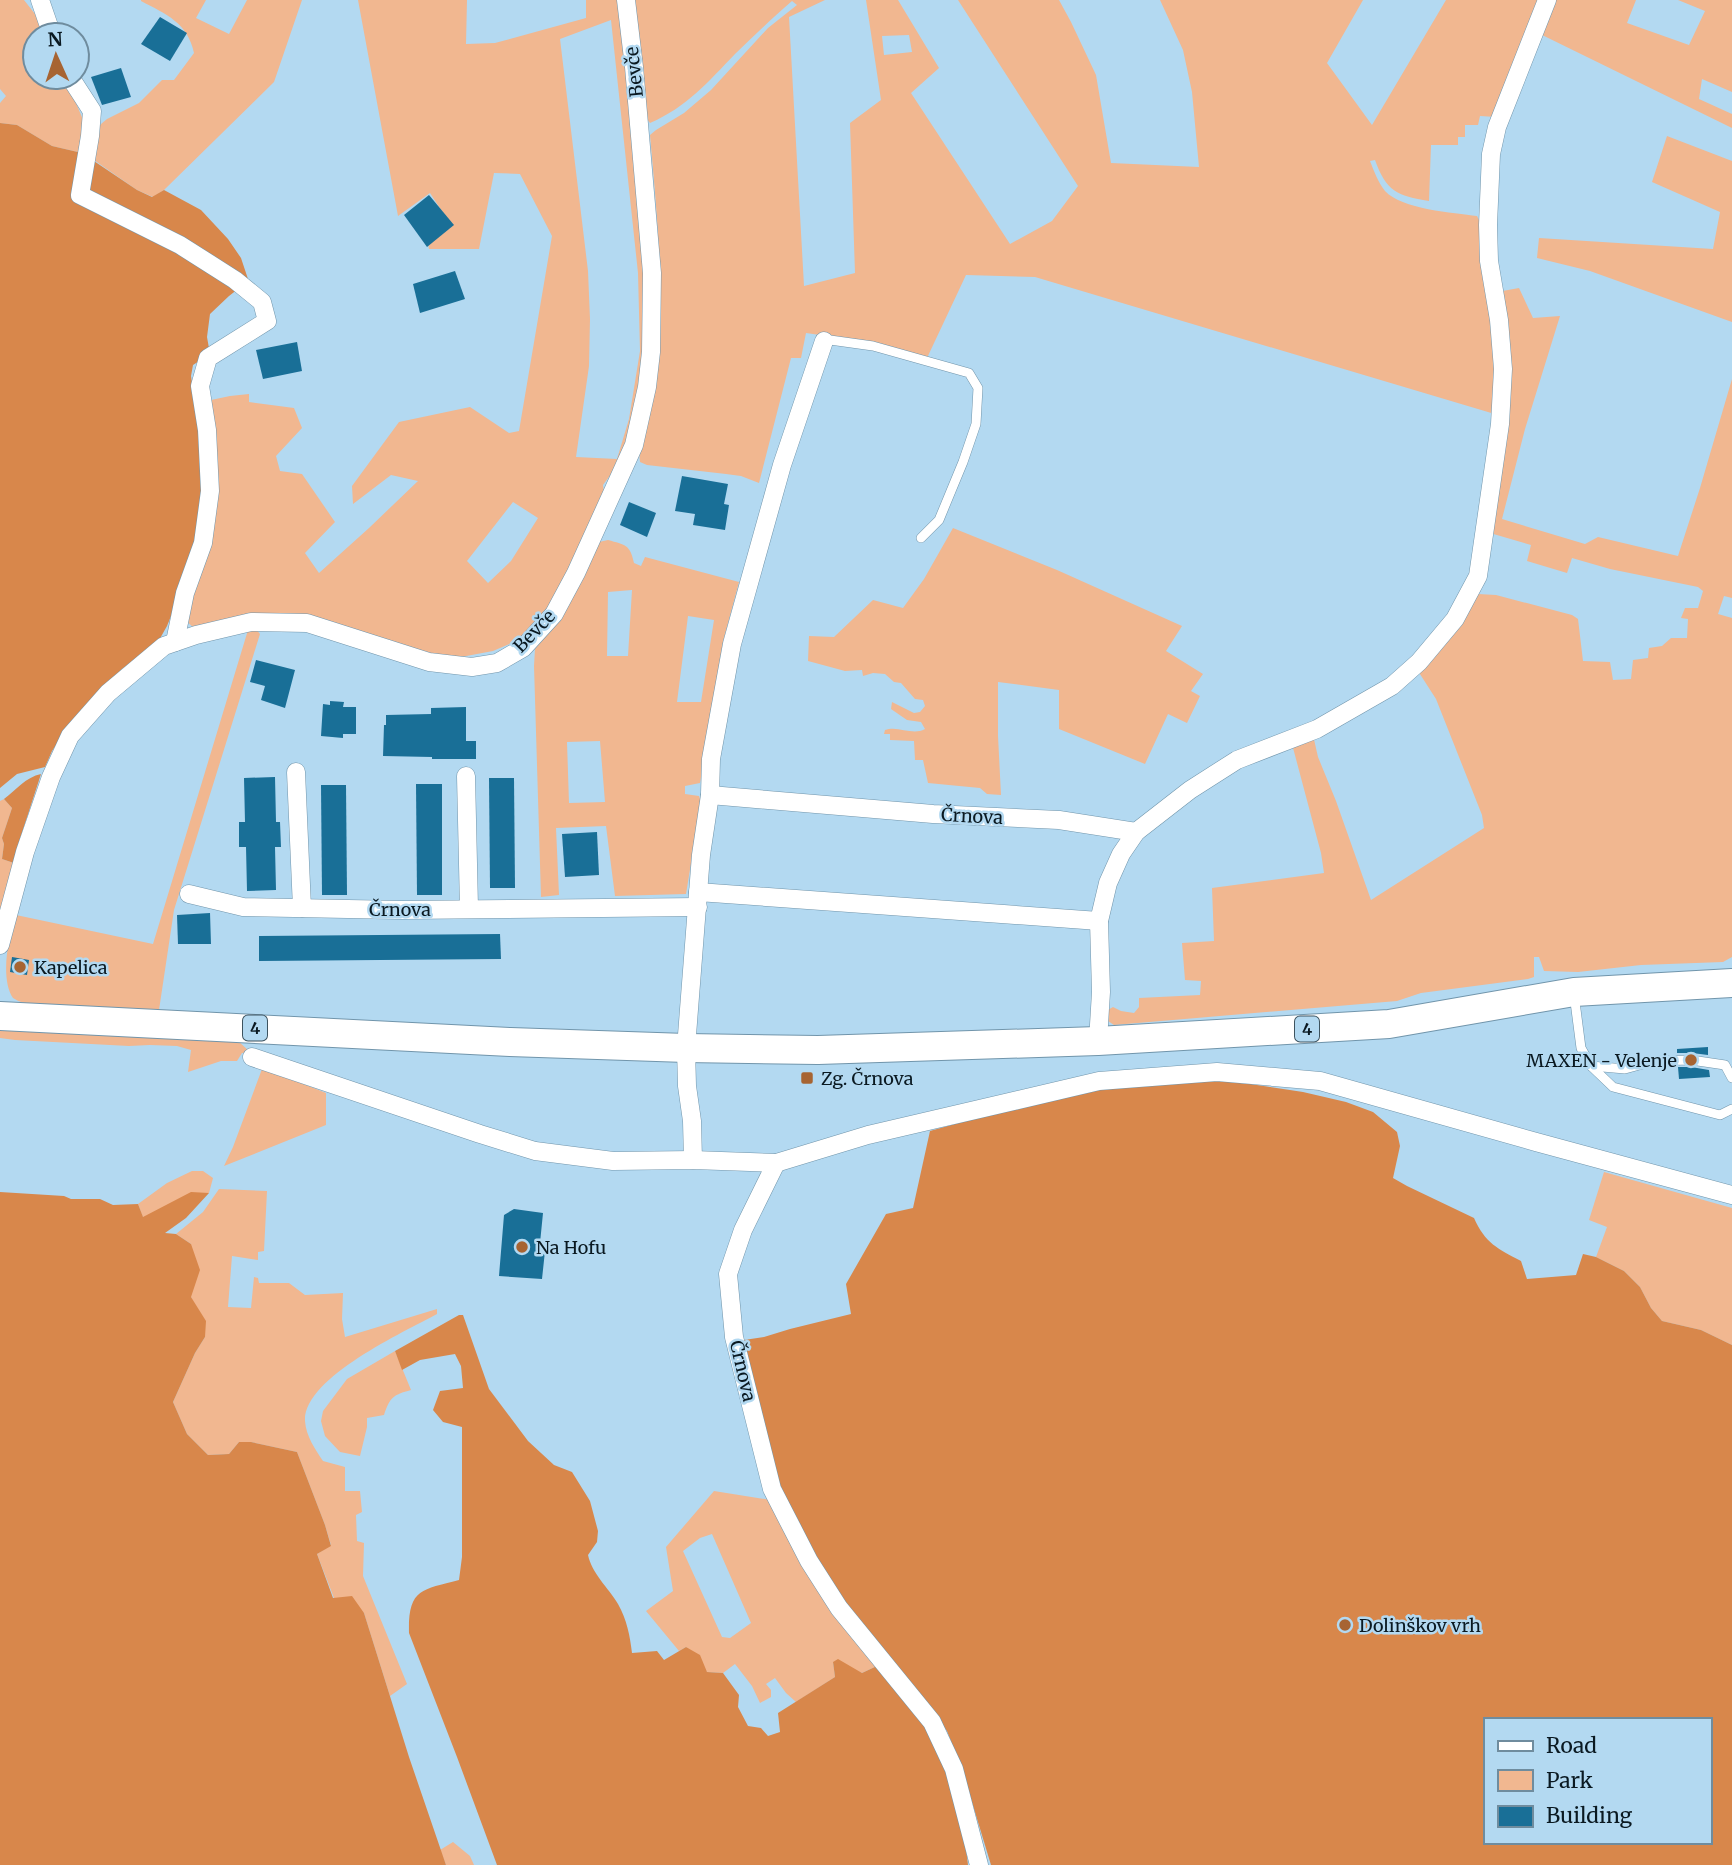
<svg xmlns="http://www.w3.org/2000/svg" width="1732" height="1865" font-family="Merriweather,serif">
<style>
.green{fill:#f1b790;fill-rule:evenodd}
.forest{fill:#d8874b;fill-rule:evenodd}
.building{fill:#196f97}
.lines{fill:none;stroke-linecap:round;stroke-linejoin:round}
.service-casing{stroke:#7195ab;stroke-width:10}
.minor-casing{stroke:#7195ab;stroke-width:19}
.primary-casing{stroke:#7195ab;stroke-width:30}
.service{stroke:#fff;stroke-width:9}
.minor{stroke:#fff;stroke-width:18}
.primary{stroke:#fff;stroke-width:28}
.poi-dot{fill:#a76432;stroke:#b3d9f1;stroke-width:2.5}
.labels{text-anchor:middle;dominant-baseline:central;stroke-width:5;stroke-linejoin:round;paint-order:stroke}
.shield{fill:#b3d9f1;stroke:#3d535f;stroke-width:2}
.shield-label{font-size:16px;font-weight:bold;fill:#0a1921}
.street-label{font-size:18px;fill:#0a1921;stroke:#b3d9f1}
.poi-label{font-size:18px;fill:#0a1921;stroke:#b3d9f1;text-anchor:start}
</style>
<rect width="100%" height="100%" fill="#b3d9f1"/>
<g class="green">
<polygon points="0,0 24,0 35,14 45,35 35,35 35,77 65,77 84,122 82,153 52,146 17,125 0,123 0,103 6,96 0,89"/>
<path d="M141 0H206L196 18 229 34 247 0H302L274 82 164 190 153 197 137 190 91 158 96 131 101 124 107 119 139 103 162 80H174L194 53C188 23 166 14 141 1Z"/>
<path d="M358 0H467L466 44 495 43 586 18V0H618L646 273 643 373 622 459 603 485 605 500 551 607 531 630 512 643 493 651 461 657 431 653 390 642 331 622 211 624 193 627 185 620 211 400 230 396 249 394V402L294 408 302 428 276 456 280 471 302 474 335 522 305 553 319 573 369 528 418 481 391 475 353 504 352 486 399 422 470 407 509 433 519 431 552 236 520 174 494 173 479 249H429L428 244 451 225 430 193 398 216ZM611 20 638 273 640 351 629 419 617 459 576 457 589 366 590 319 588 271 560 39ZM513 502 538 518 511 561 488 583 467 561Z"/>
<path d="M631 0H825L789 17 804 286 855 273 850 123 881 100 866 0H898L939 68 911 93 1010 244 1052 221 1078 186 958 0H1059L1071 22 1096 75 1111 163 1199 167 1192 92 1183 50 1160 0H1363L1327 63 1372 125 1446 0H1543L1496 117 1480 116 1478 125H1465V137H1458V145H1431L1429 201C1397 196 1386 191 1375 160L1370 161C1374 171 1378 182 1385 191 1401 209 1454 213 1477 216L1481 224 1496 328 1498 415 1035 277 966 275 927 358C906 352 884 344 862 340 843 337 825 336 806 333L801 358H791L759 483 741 476 726 474 647 465 640 462C638 447 645 434 648 420 652 403 657 384 658 367 664 290 657 212 650 135L656 130 684 113 711 90 768 28 797 5 792 1C772 18 754 36 735 54 708 82 687 107 650 123L647 119ZM909 35 912 52 884 55 882 36Z"/>
<polygon points="1552,0 1636,0 1627,23 1689,45 1705,11 1678,0 1732,0 1732,92 1702,79 1699,99 1732,114 1732,128 1538,33"/>
<polygon points="1667,136 1732,161 1732,322 1590,271 1537,258 1539,238 1713,249 1720,212 1652,182"/>
<polygon points="1519,288 1533,318 1560,316 1525,429 1502,519 1585,544 1598,537 1678,556 1700,488 1732,379 1732,598 1724,596 1718,614 1732,618 1732,957 1723,962 1641,965 1578,972 1544,971 1539,957 1534,957 1534,977 1528,979 1421,993 1397,1001 1114,1025 1108,1021 1106,1011 1113,1007 1121,1011 1134,1013 1139,1007 1139,998 1200,995 1201,981 1185,980 1182,943 1214,941 1212,888 1324,873 1321,853 1292,744 1313,735 1318,757 1336,801 1371,900 1484,828 1482,815 1436,699 1418,671 1478,594 1496,595 1572,615 1578,619 1583,661 1610,662 1613,680 1631,679 1633,660 1648,658 1649,648 1662,646 1671,638 1687,638 1688,619 1681,618 1685,608 1698,608 1703,591 1698,587 1610,569 1572,558 1567,573 1527,561 1531,545 1490,533 1497,292"/>
<path d="M953 528 1057 570 1182 626 1166 651 1203 674 1191 691 1200 696 1187 723 1168 714 1145 764 1059 729V690L998 682V736L1001 795 987 794 980 788 928 783 923 760H915L914 741 890 740V734H884L885 730C898 725 912 736 925 729L921 722 907 720 891 709 892 702 914 713 920 712 925 706 923 700 915 699 901 683 894 682 885 674 873 673 863 676 862 670 845 671 808 661 809 636 834 637 873 600 903 608 924 579Z"/>
<path d="M608 540C625 545 630 544 634 563L641 566 645 557 739 582 723 642 700 783 685 786V794L699 796 701 802 686 894 615 896 606 826 556 828 559 895 541 897 534 666 535 649 599 542ZM632 590 628 656H607L608 592ZM688 616 714 620 701 702H677ZM600 741 605 802 569 803 567 742Z"/>
<path d="M256 629 260 634 174 910 159 1010 34 1006C27 1004 19 1002 13 998 0 979 8 937 16 915L153 944 248 630Z"/>
<polygon points="4,799 12,808 2,838 4,844 2,859 14,863 0,911 0,801"/>
<polygon points="0,1030 237,1040 250,1052 242,1053 237,1061 221,1061 188,1072 191,1050 177,1046 150,1045 129,1046 15,1040 0,1038"/>
<polygon points="262,1069 274,1072 326,1093 326,1125 224,1166 233,1147"/>
<polygon points="192,1171 203,1171 213,1178 209,1193 191,1193 143,1218 138,1204 167,1183"/>
<polygon points="1604,1172 1732,1208 1732,1345 1701,1330 1662,1321 1651,1308 1640,1287 1624,1271 1596,1257 1607,1227 1589,1220"/>
<path d="M219 1189 267 1191 264 1251 258 1252V1260L232 1256 228 1307 251 1308 254 1277 258 1278 259 1283H289L305 1295 343 1293 342 1319 345 1337 437 1309V1314C404 1332 303 1378 305 1421 306 1436 315 1449 323 1461L345 1467V1491H360L362 1512 356 1515 357 1541 364 1543 363 1576 407 1684 390 1696 364 1613 334 1598 317 1554 331 1545 325 1525 297 1452 251 1442H239L229 1454 208 1455 187 1434 173 1402 195 1353 205 1337 191 1297V1244L176 1234 203 1212Z"/>
<path d="M395 1351 411 1390C393 1395 390 1397 384 1415L367 1418V1427L360 1456 340 1452 325 1436 321 1421 323 1411 347 1379Z"/>
<path d="M714 1491 771 1500 877 1666 862 1673 833 1662 835 1677 796 1702 786 1693 775 1678 766 1684 771 1690V1697L760 1703 752 1686 735 1664 723 1673 707 1672 686 1647 679 1651 646 1611 673 1591 666 1547ZM712 1534 751 1623 730 1638 722 1637 683 1551 700 1538Z"/>
<polygon points="453,1842 470,1856 474,1865 446,1865 440,1850"/>
</g>
<g class="forest">
<polygon points="0,123 17,125 52,146 82,153 137,190 152,197 164,190 201,210 228,239 241,258 251,288 238,289 229,296 210,314 207,337 210,354 193,365 191,376 203,463 200,535 189,571 167,626 158,642 122,669 100,689 73,720 52,751 45,767 17,774 0,788"/>
<path d="M41 774 18 845 14 863 2 859 4 844 2 838 12 808 4 799C16 790 26 777 41 774Z"/>
<path d="M1210 1080 1250 1084 1303 1092 1346 1102 1373 1112 1397 1132 1400 1146 1393 1178 1407 1186 1474 1218C1485 1243 1498 1249 1521 1261L1527 1279 1576 1275 1583 1254 1596 1257 1624 1271 1640 1287 1651 1308 1662 1321 1701 1330 1732 1345V1865H991L962 1769 947 1731 916 1691 882 1654 821 1570 781 1493 744 1340 764 1337 790 1329 851 1314 846 1284 886 1214 913 1208 930 1131 1037 1101 1117 1087ZM1485 1720H1709V1842H1485Z"/>
<polygon points="0,1192 64,1196 71,1199 100,1199 113,1205 138,1204 143,1217 191,1192 209,1193 186,1218 165,1233 176,1234 191,1244 200,1270 191,1297 206,1321 205,1337 195,1353 173,1402 187,1434 208,1455 229,1454 239,1442 251,1442 297,1452 325,1525 331,1546 317,1554 333,1598 352,1596 364,1613 409,1757 446,1865 0,1865"/>
<path d="M459 1315H463L489 1389 528 1441 554 1465 572 1472 590 1501 598 1531 597 1542 588 1555C592 1574 608 1587 618 1604 627 1620 630 1636 632 1653L657 1651 664 1660 686 1647 700 1655 707 1672 723 1673 739 1695 738 1707 748 1726 761 1728 768 1736 780 1732 778 1713 835 1677 833 1662 838 1659 862 1673 877 1666C893 1686 912 1705 925 1726 950 1768 963 1817 968 1865H497L457 1757 409 1633C408 1589 421 1590 459 1580L462 1557V1427L443 1422 433 1410 440 1391 463 1388 461 1366 455 1354 420 1360 402 1370 395 1351Z"/>
</g>
<g class="building">
<polygon points="160,17 187,33 170,61 141,44"/>
<polygon points="121,68 131,97 102,105 91,77"/>
<polygon points="429,195 454,225 427,247 404,215"/>
<polygon points="455,271 465,299 420,313 413,284"/>
<polygon points="297,342 302,371 263,379 256,350"/>
<polygon points="682,476 728,484 724,504 729,505 725,530 693,525 695,514 675,511"/>
<polygon points="629,502 656,513 647,537 620,525"/>
<polygon points="256,660 295,670 285,708 261,700 265,686 250,682"/>
<polygon points="330,701 344,702 343,707 356,707 356,734 343,734 343,738 321,736 323,704 330,705"/>
<polygon points="466,707 466,741 476,741 476,759 432,759 432,757 383,756 384,725 386,725 386,715 431,714 431,708"/>
<polygon points="275,777 276,822 280,822 281,847 275,847 276,890 247,891 246,847 239,847 239,822 245,822 244,778"/>
<polygon points="489,778 514,778 515,888 490,888"/>
<polygon points="416,784 442,784 442,895 417,895"/>
<polygon points="321,785 346,785 347,895 322,895"/>
<polygon points="597,832 599,875 565,877 562,834"/>
<polygon points="210,913 211,944 178,944 177,915"/>
<polygon points="500,934 501,959 259,961 259,936"/>
<polygon points="12,957 29,960 27,975 10,972"/>
<polygon points="1708,1047 1708,1055 1692,1053 1677,1053 1677,1049"/>
<polygon points="1678,1067 1691,1067 1709,1070 1710,1077 1679,1079"/>
<polygon points="514,1209 543,1213 540,1243 545,1251 542,1279 499,1276 504,1215"/>
</g>
<g class="lines">
<defs>
<g id="service">
<polyline points="824,341 830,340 873,346 969,373 978,388 976,424 963,462 939,520 921,538"/>
<polyline points="1574,994 1581,1048 1591,1066 1613,1087 1720,1115 1732,1109"/>
<polyline points="1591,1066 1625,1069 1654,1061 1691,1060 1725,1065 1732,1078"/>
</g>
<g id="minor">
<polyline points="40,0 52,35"/>
<polyline points="70,77 92,111 90,136 80,195 180,245 235,280 262,302 267,321 208,358 200,386 207,430 210,491 203,543 185,593 175,642"/>
<polyline points="296,772 302,908"/>
<polyline points="466,776 469,908"/>
<polyline points="710,795 933,814 1059,820 1136,832"/>
<polyline points="698,892 1099,921"/>
<polyline points="189,894 243,907 401,910 698,907"/>
<polyline points="0,945 25,852 51,777 70,736 108,693 164,646 196,635 251,622 307,623 429,662 472,667 497,663 523,648 554,614 576,573 634,445 647,387 651,352 652,273 634,67 626,0"/>
<polyline points="1098,1041 1101,992 1099,921 1108,883 1121,854 1136,832 1190,790 1237,760 1317,729 1392,686 1419,662 1455,619 1478,576 1500,424 1503,369 1499,320 1489,261 1488,225 1491,154 1497,127 1547,0"/>
<polyline points="252,1057 480,1134 535,1151 613,1161 693,1160 776,1163 868,1135 1099,1081 1217,1072 1320,1081 1536,1142 1732,1195"/>
<polyline points="693,1160 692,1121 687,1086 686,1048 701,855 710,795 711,759 732,644 782,465 824,341"/>
<polyline points="776,1163 743,1230 728,1274 734,1337 772,1489 809,1561 839,1608 932,1722 954,1769 979,1865"/>
</g>
<polyline id="primary" points="0,1016 510,1042 686,1048 818,1050 1098,1041 1389,1024 1574,992 1732,983"/>
</defs>
<use href="#service" class="service-casing"/>
<use href="#minor" class="minor-casing"/>
<use href="#primary" class="primary-casing"/>
<use href="#service" class="service"/>
<use href="#minor" class="minor"/>
<use href="#primary" class="primary"/>
</g>
<g class="poi-dot">
<circle cx="20" cy="967" r="7"/>
<circle cx="1691" cy="1060" r="7"/>
<rect x="800" y="1071" width="14" height="14" rx="3.5"/>
<circle cx="522" cy="1247" r="7"/>
<circle cx="1345" cy="1625" r="7"/>
</g>
<g class="labels">
<g class="shield">
<rect x="243" y="1015.5" width="24" height="25" rx="5"/>
<rect x="1295" y="1016.5" width="24" height="25" rx="5"/>
</g>
<g class="shield-label">
<text x="255" y="1028">4</text>
<text x="1307" y="1029">4</text>
</g>
<g class="street-label">
<text transform="translate(634 72) rotate(-96)">Bevče</text>
<text transform="translate(534 631) rotate(-46)">Bevče</text>
<text transform="translate(972 816) rotate(3)">Črnova</text>
<text x="400" y="909">Črnova</text>
<text transform="translate(743 1371) rotate(77)">Črnova</text>
</g>
<g class="poi-label">
<text x="34" y="967">Kapelica</text>
<text x="1677" y="1060" text-anchor="end">MAXEN - Velenje</text>
<text x="821" y="1078">Zg. Črnova</text>
<text x="536" y="1247">Na Hofu</text>
<text x="1359" y="1625">Dolinškov vrh</text>
</g>
</g>
<rect x="1484" y="1718" width="228" height="126" fill="#b3d9f1" stroke="#6f8c9e" stroke-width="2"/>
<rect x="1498" y="1741" width="35" height="10" fill="#ffffff" stroke="#6f8c9e" stroke-width="2"/>
<text x="1546" y="1753" font-size="21" fill="#0a1921">Road</text>
<rect x="1498" y="1770" width="35" height="21" fill="#f1b790" stroke="#6f8c9e" stroke-width="2"/>
<text x="1546" y="1788" font-size="21" fill="#0a1921">Park</text>
<rect x="1498" y="1806" width="35" height="21" fill="#196f97" stroke="#6f8c9e" stroke-width="2"/>
<text x="1546" y="1823" font-size="21" fill="#0a1921">Building</text>
<g transform="translate(56 56) rotate(357)"><circle r="33" fill="#b3d9f1" stroke="#6f8c9e" stroke-width="2"/>
<path d="M0-5L12 26L0 18L-12 26Z" fill="#a76432"/>
<text y="-10" font-size="19" font-weight="bold" text-anchor="middle" fill="#0a1921">N</text>
</g>
</svg>
